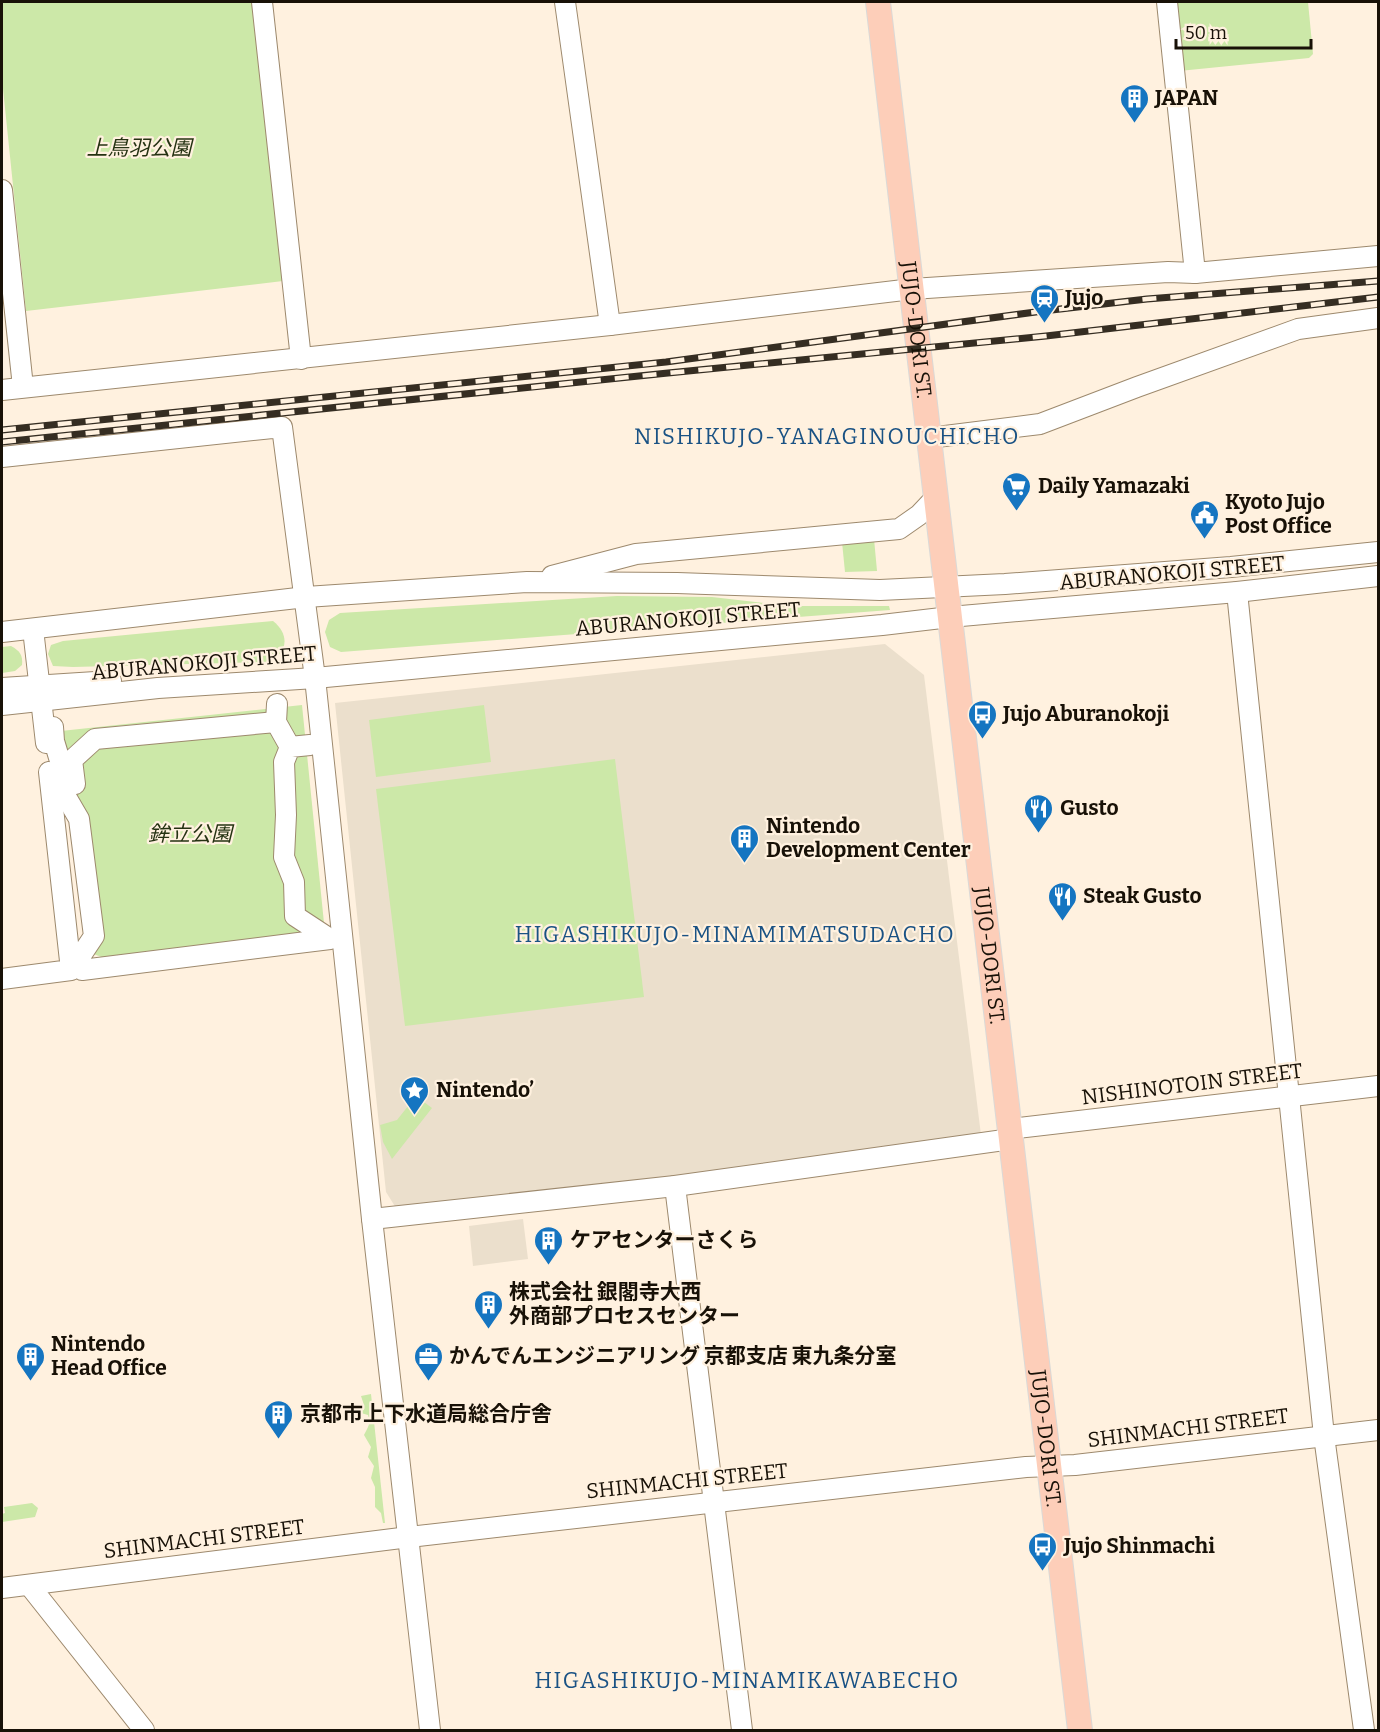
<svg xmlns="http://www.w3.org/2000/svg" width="1380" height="1732" font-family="Bitter,'Noto Sans JP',serif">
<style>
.commercial{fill:#ebdfcc}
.green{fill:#cce8a8}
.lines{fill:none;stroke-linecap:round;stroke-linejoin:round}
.minor-casing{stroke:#9d896d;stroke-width:22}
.major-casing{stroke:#dad9d7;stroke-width:26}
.minor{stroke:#fff;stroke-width:20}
.major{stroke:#fdceb9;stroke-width:24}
.rail-casing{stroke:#352d22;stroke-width:7}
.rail{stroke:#fff1df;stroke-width:4.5;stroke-dasharray:14;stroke-linecap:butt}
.labels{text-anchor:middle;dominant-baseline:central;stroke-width:4.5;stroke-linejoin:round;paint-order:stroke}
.poi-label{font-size:21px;font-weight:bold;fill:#181107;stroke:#fff1df;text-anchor:start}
.park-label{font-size:21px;font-style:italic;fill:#253212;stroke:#fff1df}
.street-label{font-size:21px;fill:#181107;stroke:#fff1df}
.neighbourhood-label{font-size:22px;letter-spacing:1.5px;fill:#1a5284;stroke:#fff1df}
</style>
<rect width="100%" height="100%" fill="#fff1df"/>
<g class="commercial">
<polygon points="885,644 924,675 981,1135 673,1176 396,1208 386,1192 335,703"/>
<polygon points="523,1219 528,1259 473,1266 469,1226"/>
</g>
<g class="green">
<polygon points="2,2 252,2 283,281 26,311 2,79"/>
<polygon points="1171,2 1308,2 1313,54 1309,58 1179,71"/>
<polygon points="874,539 877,571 845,572 842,542"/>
<polygon points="617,596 712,597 789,606 889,606 890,610 341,652 330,647 325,632 329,620 340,613"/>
<path d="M273 621C290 634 288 654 268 662L73 667 53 666 48 654 51 645 63 641Z"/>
<path d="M11 646C20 651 23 655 22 665L15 671 2 673V647Z"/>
<polygon points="302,705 325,933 110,960 85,951 61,731"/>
<polygon points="484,705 491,762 376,777 369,720"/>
<polygon points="615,759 644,997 405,1026 376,789"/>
<polygon points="416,1096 432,1108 392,1159 383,1142 380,1125 397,1120"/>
<path d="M371 1394 385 1523H383L381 1513 375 1507V1487L371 1478 374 1466 368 1457 371 1447 364 1435C368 1427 371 1424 368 1415L361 1413 364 1405 361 1396Z"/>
<polygon points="32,1503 38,1508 35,1517 2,1522 2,1514 5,1513 4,1507"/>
</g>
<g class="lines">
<defs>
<g id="minor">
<polyline points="262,2 301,359"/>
<polyline points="565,2 610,325"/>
<polyline points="1167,2 1195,273"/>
<polyline points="2,190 23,387"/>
<polyline points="2,390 610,325 912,289 1168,272 1195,273 1378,256"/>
<polyline points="929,438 1040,424 1137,387 1298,329 1378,318"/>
<polyline points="2,457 282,427 315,678 372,1219 430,1730"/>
<polyline points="552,576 636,554 899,529 919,515 936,497"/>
<polyline points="1237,592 1324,1436 1364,1730"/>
<polyline points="33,629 46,743"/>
<polyline points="2,632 306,597 527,582 677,583 880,590 1005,584 1231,567 1378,552"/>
<polyline points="2,688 111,681"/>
<polyline points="277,704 276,722 290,747"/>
<polyline points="2,705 158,688 315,678 882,625 950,617 1237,592 1378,576"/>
<polyline points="53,727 54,741 60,761 65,795 79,819 94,936 80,957 82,970 330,939 295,916 294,882 284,857 286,815 284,762 290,747 310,745"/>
<polyline points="75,784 72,760 95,739 276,722"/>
<polyline points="2,979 71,970 49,772"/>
<polyline points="1010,1129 1378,1086"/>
<polyline points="675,1186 742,1730"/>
<polyline points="372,1219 675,1186 1011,1139"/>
<polyline points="29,1585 144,1730"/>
<polyline points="2,1588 409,1537 1026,1467 1075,1465 1378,1430"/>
</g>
<g id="major">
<path id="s1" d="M878 2 1080 1730"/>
</g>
</defs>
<use href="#minor" class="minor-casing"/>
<use href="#major" class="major-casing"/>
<use href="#minor" class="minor"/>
<use href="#major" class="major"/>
<defs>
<g id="rail">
<polyline points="2,430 666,362 1043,311 1147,299 1378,281"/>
<polyline points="2,442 668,373 1046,336 1378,297"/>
</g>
</defs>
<use href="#rail" class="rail-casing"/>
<use href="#rail" class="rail"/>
</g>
<defs>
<symbol id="building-pin" viewBox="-11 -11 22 30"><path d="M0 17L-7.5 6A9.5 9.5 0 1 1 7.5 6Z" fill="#1575c1" stroke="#fff1df"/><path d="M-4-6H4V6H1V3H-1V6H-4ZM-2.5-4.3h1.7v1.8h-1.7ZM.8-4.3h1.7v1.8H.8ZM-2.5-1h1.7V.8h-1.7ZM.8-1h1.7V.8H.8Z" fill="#fff"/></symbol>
<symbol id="station-pin" viewBox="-11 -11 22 30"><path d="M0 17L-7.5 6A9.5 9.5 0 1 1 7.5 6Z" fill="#1575c1" stroke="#fff1df"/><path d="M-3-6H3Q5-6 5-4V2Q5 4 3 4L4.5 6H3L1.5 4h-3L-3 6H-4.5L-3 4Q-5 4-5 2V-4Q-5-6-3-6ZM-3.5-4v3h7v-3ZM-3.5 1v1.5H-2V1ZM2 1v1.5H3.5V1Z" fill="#fff"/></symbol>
<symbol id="supermarket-pin" viewBox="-11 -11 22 30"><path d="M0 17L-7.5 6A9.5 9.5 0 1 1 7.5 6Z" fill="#1575c1" stroke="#fff1df"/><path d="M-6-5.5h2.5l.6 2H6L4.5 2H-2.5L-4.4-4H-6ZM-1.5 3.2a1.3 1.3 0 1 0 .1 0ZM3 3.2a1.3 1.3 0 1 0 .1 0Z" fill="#fff"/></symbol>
<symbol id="civic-pin" viewBox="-11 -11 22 30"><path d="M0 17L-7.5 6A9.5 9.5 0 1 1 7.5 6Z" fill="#1575c1" stroke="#fff1df"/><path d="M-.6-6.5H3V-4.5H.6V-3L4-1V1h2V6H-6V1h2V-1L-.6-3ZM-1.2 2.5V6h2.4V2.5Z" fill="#fff"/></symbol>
<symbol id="bus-pin" viewBox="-11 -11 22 30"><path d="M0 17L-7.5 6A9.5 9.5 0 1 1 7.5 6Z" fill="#1575c1" stroke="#fff1df"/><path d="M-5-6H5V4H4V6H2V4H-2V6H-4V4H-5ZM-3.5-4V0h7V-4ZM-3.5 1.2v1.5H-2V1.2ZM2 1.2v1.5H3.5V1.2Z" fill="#fff"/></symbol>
<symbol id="restaurant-pin" viewBox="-11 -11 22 30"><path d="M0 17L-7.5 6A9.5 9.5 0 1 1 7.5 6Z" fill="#1575c1" stroke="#fff1df"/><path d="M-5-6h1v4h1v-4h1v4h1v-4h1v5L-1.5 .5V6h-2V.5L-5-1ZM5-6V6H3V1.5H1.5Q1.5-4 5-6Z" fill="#fff"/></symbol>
<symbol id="sight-pin" viewBox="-11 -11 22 30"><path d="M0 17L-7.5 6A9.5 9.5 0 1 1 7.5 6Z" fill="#1575c1" stroke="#fff1df"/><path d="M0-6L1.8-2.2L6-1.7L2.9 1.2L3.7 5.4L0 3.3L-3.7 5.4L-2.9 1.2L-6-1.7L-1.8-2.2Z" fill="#fff"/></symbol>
<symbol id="office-pin" viewBox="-11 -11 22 30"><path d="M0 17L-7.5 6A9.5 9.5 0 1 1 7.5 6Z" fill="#1575c1" stroke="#fff1df"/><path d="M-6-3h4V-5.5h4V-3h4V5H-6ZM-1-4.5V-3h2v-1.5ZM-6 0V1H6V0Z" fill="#fff"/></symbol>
</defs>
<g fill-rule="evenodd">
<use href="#building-pin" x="1118" y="82" width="33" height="45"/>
<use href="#station-pin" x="1028" y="282" width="33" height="45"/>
<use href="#supermarket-pin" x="1000" y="470" width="33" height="45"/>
<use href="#civic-pin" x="1188" y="498" width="33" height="45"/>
<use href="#bus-pin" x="966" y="698" width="33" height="45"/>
<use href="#restaurant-pin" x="1022" y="792" width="33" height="45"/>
<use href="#building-pin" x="728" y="822" width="33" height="45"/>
<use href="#restaurant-pin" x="1046" y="880" width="33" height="45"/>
<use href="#sight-pin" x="398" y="1074" width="33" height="45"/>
<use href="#building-pin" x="532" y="1224" width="33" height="45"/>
<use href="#building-pin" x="472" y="1288" width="33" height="45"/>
<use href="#building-pin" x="14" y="1340" width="33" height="45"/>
<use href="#office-pin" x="412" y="1340" width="33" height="45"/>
<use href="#building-pin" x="262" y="1398" width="33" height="45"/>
<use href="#bus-pin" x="1026" y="1530" width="33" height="45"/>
</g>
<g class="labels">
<g class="poi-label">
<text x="1155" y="98">JAPAN</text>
<text x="1065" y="298">Jujo</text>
<text x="1038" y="486">Daily Yamazaki</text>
<text x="1225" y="502">Kyoto Jujo<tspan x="1225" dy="24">Post Office</tspan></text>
<text x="1003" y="714">Jujo Aburanokoji</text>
<text x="1060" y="808">Gusto</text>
<text x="766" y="826">Nintendo<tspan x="766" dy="24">Development Center</tspan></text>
<text x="1083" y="896">Steak Gusto</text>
<text x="436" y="1090">Nintendo’</text>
<text x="570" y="1240">ケアセンターさくら</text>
<text x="509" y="1292">株式会社 銀閣寺大西<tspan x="509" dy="24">外商部プロセスセンター</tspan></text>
<text x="51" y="1344">Nintendo<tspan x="51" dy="24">Head Office</tspan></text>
<text x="449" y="1356">かんでんエンジニアリング 京都支店 東九条分室</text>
<text x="300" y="1414">京都市上下水道局総合庁舎</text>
<text x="1064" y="1546">Jujo Shinmachi</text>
</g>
<g class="park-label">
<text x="139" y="148">上鳥羽公園</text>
<text x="190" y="834">鉾立公園</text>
</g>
<g class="street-label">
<text stroke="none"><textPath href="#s1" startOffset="330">JUJO-DORI ST.</textPath></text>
<text transform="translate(1172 573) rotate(-5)">ABURANOKOJI STREET</text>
<text transform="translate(688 619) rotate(-5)">ABURANOKOJI STREET</text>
<text transform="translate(204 663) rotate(-5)">ABURANOKOJI STREET</text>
<text stroke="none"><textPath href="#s1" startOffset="960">JUJO-DORI ST.</textPath></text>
<text transform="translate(1192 1084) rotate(-7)">NISHINOTOIN STREET</text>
<text transform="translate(1188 1428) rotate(-7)">SHINMACHI STREET</text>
<text stroke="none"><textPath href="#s1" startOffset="1446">JUJO-DORI ST.</textPath></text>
<text transform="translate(687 1481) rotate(-6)">SHINMACHI STREET</text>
<text transform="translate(204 1539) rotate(-7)">SHINMACHI STREET</text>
</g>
<g class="neighbourhood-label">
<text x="827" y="436">NISHIKUJO-YANAGINOUCHICHO</text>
<text x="735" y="934">HIGASHIKUJO-MINAMIMATSUDACHO</text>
<text x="747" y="1680">HIGASHIKUJO-MINAMIKAWABECHO</text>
</g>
</g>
<rect width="1380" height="1732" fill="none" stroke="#181107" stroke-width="6"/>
<path d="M1176 39v9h135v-9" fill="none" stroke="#181107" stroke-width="3"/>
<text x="1185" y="39" font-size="18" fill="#181107" stroke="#fff1df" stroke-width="4.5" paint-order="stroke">50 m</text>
</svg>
